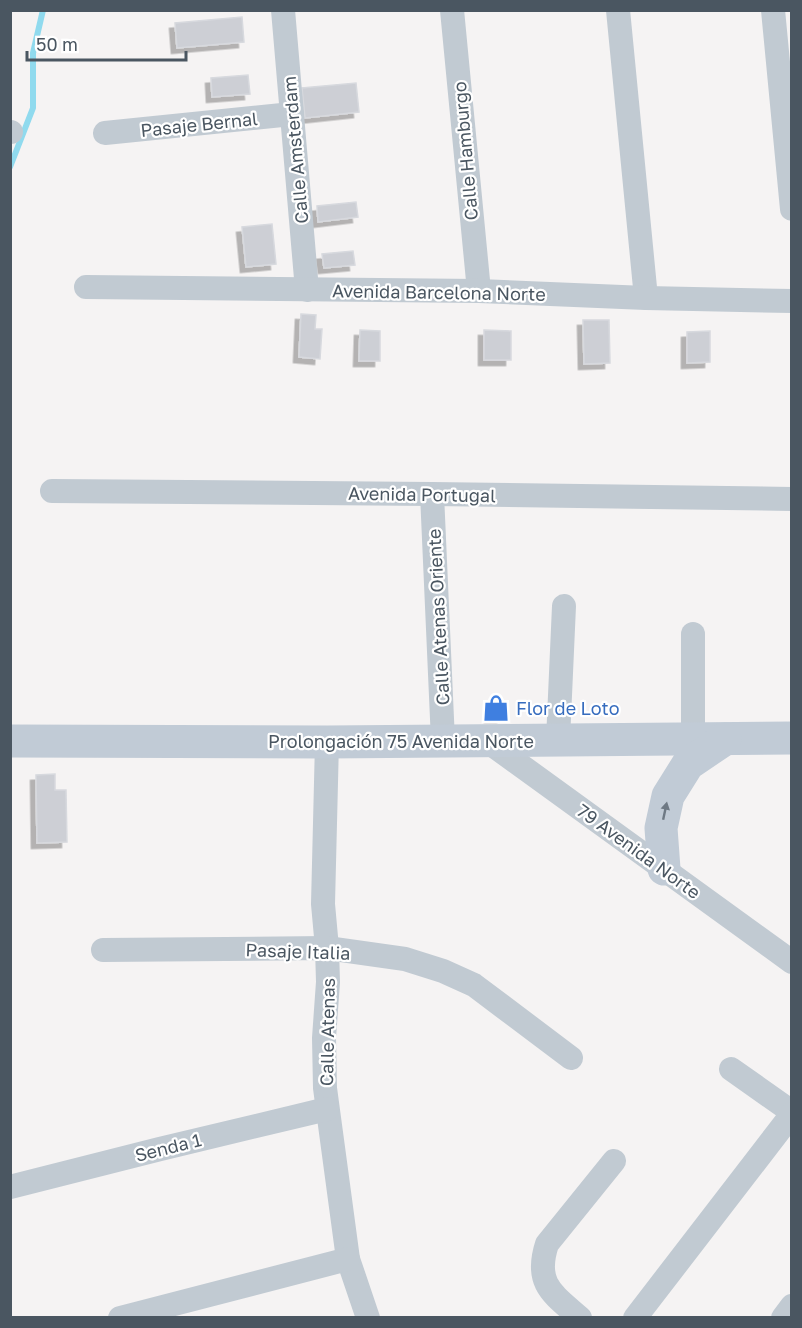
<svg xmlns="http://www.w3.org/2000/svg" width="802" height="1328" font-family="'Golos Text',sans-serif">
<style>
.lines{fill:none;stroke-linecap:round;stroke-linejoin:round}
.stream{stroke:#90daee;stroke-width:6}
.building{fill:#cdcfd5;stroke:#d7d9de;stroke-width:1.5;filter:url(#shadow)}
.street{stroke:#c1cad2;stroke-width:24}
.secondary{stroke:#c1cbd6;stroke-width:33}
.oneway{fill:#6e7984}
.labels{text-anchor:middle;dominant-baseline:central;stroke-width:4.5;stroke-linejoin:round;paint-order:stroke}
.street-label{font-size:18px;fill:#4a5661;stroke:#fff}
.shop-label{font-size:18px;fill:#366cbe;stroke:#fff;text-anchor:start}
</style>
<defs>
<filter id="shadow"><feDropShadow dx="-5.5" dy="5.5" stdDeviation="0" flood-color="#0004"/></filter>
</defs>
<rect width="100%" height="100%" fill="#f5f3f3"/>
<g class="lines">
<polyline class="stream" points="10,167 33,108 33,53 43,10"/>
</g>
<g class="building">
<polygon points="242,17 244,42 177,48 175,23"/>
<polygon points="248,75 250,94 212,97 211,78"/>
<polygon points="356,83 359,112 305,118 302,88"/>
<polygon points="356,202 358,217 318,222 317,206"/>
<polygon points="272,224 276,264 246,267 242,227"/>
<polygon points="353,251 355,265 324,268 322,254"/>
<polygon points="301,314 316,315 315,329 322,329 320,359 299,357"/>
<polygon points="583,320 609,320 610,363 584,364"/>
<polygon points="360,330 380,331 380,361 359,361"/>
<polygon points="484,330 511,331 511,360 484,360"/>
<polygon points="710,331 710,362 687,363 687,332"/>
<polygon points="490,698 502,699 502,717 490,717"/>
<polygon points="55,774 55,790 66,790 67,842 37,843 36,775"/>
</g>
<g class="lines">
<g class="street">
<polyline points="283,10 307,290"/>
<polyline points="452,10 479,291"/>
<polyline points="618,10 646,298"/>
<polyline points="773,10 792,209"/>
<polyline points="10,132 11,132"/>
<polyline points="105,133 292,114"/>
<polyline points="86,287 479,291 646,298 792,301"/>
<polyline points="52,491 432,494 792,499"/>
<polyline points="432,494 443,741"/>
<polyline points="693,634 693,739"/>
<polyline points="558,740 564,606"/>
<polyline points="487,741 792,962"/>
<polyline points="327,742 323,904 327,948 328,982 324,1038 325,1088 348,1259 368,1318"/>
<polyline points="103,950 327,948 405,959 443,971 474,985 571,1058"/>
<polyline points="731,1069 792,1112"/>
<polyline points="10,1187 160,1149 327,1109"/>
<polyline points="120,1318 348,1259"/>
<path d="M580 1318C553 1294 534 1284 547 1244L614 1161"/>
<polyline points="635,1318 792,1114"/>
<polyline points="783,1318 792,1306"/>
</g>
<g class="secondary">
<polyline points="10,741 327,742 792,738"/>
<polyline points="664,869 661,828 668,796 688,764 725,739"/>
</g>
</g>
<defs><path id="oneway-solid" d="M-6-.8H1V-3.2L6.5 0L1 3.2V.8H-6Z" transform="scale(1.5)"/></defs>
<use class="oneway" href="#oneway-solid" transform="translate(665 811) rotate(-78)"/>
<defs>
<symbol id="shop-bare" viewBox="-9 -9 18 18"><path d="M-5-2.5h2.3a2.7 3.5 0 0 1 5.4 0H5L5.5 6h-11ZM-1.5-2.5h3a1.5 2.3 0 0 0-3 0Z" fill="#3f7fe0" stroke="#fff" stroke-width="2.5" paint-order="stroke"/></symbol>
</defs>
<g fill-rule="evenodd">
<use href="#shop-bare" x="477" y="689" width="38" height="38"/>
</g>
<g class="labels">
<g class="street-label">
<text transform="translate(199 124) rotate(-6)">Pasaje Bernal</text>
<text transform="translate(295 150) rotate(-95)">Calle Amsterdam</text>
<text transform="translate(465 151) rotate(-95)">Calle Hamburgo</text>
<text transform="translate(439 292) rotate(1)">Avenida Barcelona Norte</text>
<text transform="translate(422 494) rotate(1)">Avenida Portugal</text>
<text transform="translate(438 617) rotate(-93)">Calle Atenas Oriente</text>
<text x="401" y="741">Prolongación 75 Avenida Norte</text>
<text transform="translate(639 851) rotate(36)">79 Avenida Norte</text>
<text transform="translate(298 951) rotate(2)">Pasaje Italia</text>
<text transform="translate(327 1032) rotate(-89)">Calle Atenas</text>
<text transform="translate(168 1147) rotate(-14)">Senda 1</text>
</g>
<g class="shop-label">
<text x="516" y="708">Flor de Loto</text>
</g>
</g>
<rect width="802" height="1328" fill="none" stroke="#4a5661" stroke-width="24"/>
<path d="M27 51v9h159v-9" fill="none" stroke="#4a5661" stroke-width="3"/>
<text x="36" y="51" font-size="18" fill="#4a5661" stroke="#ffffff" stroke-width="4.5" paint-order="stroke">50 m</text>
</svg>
